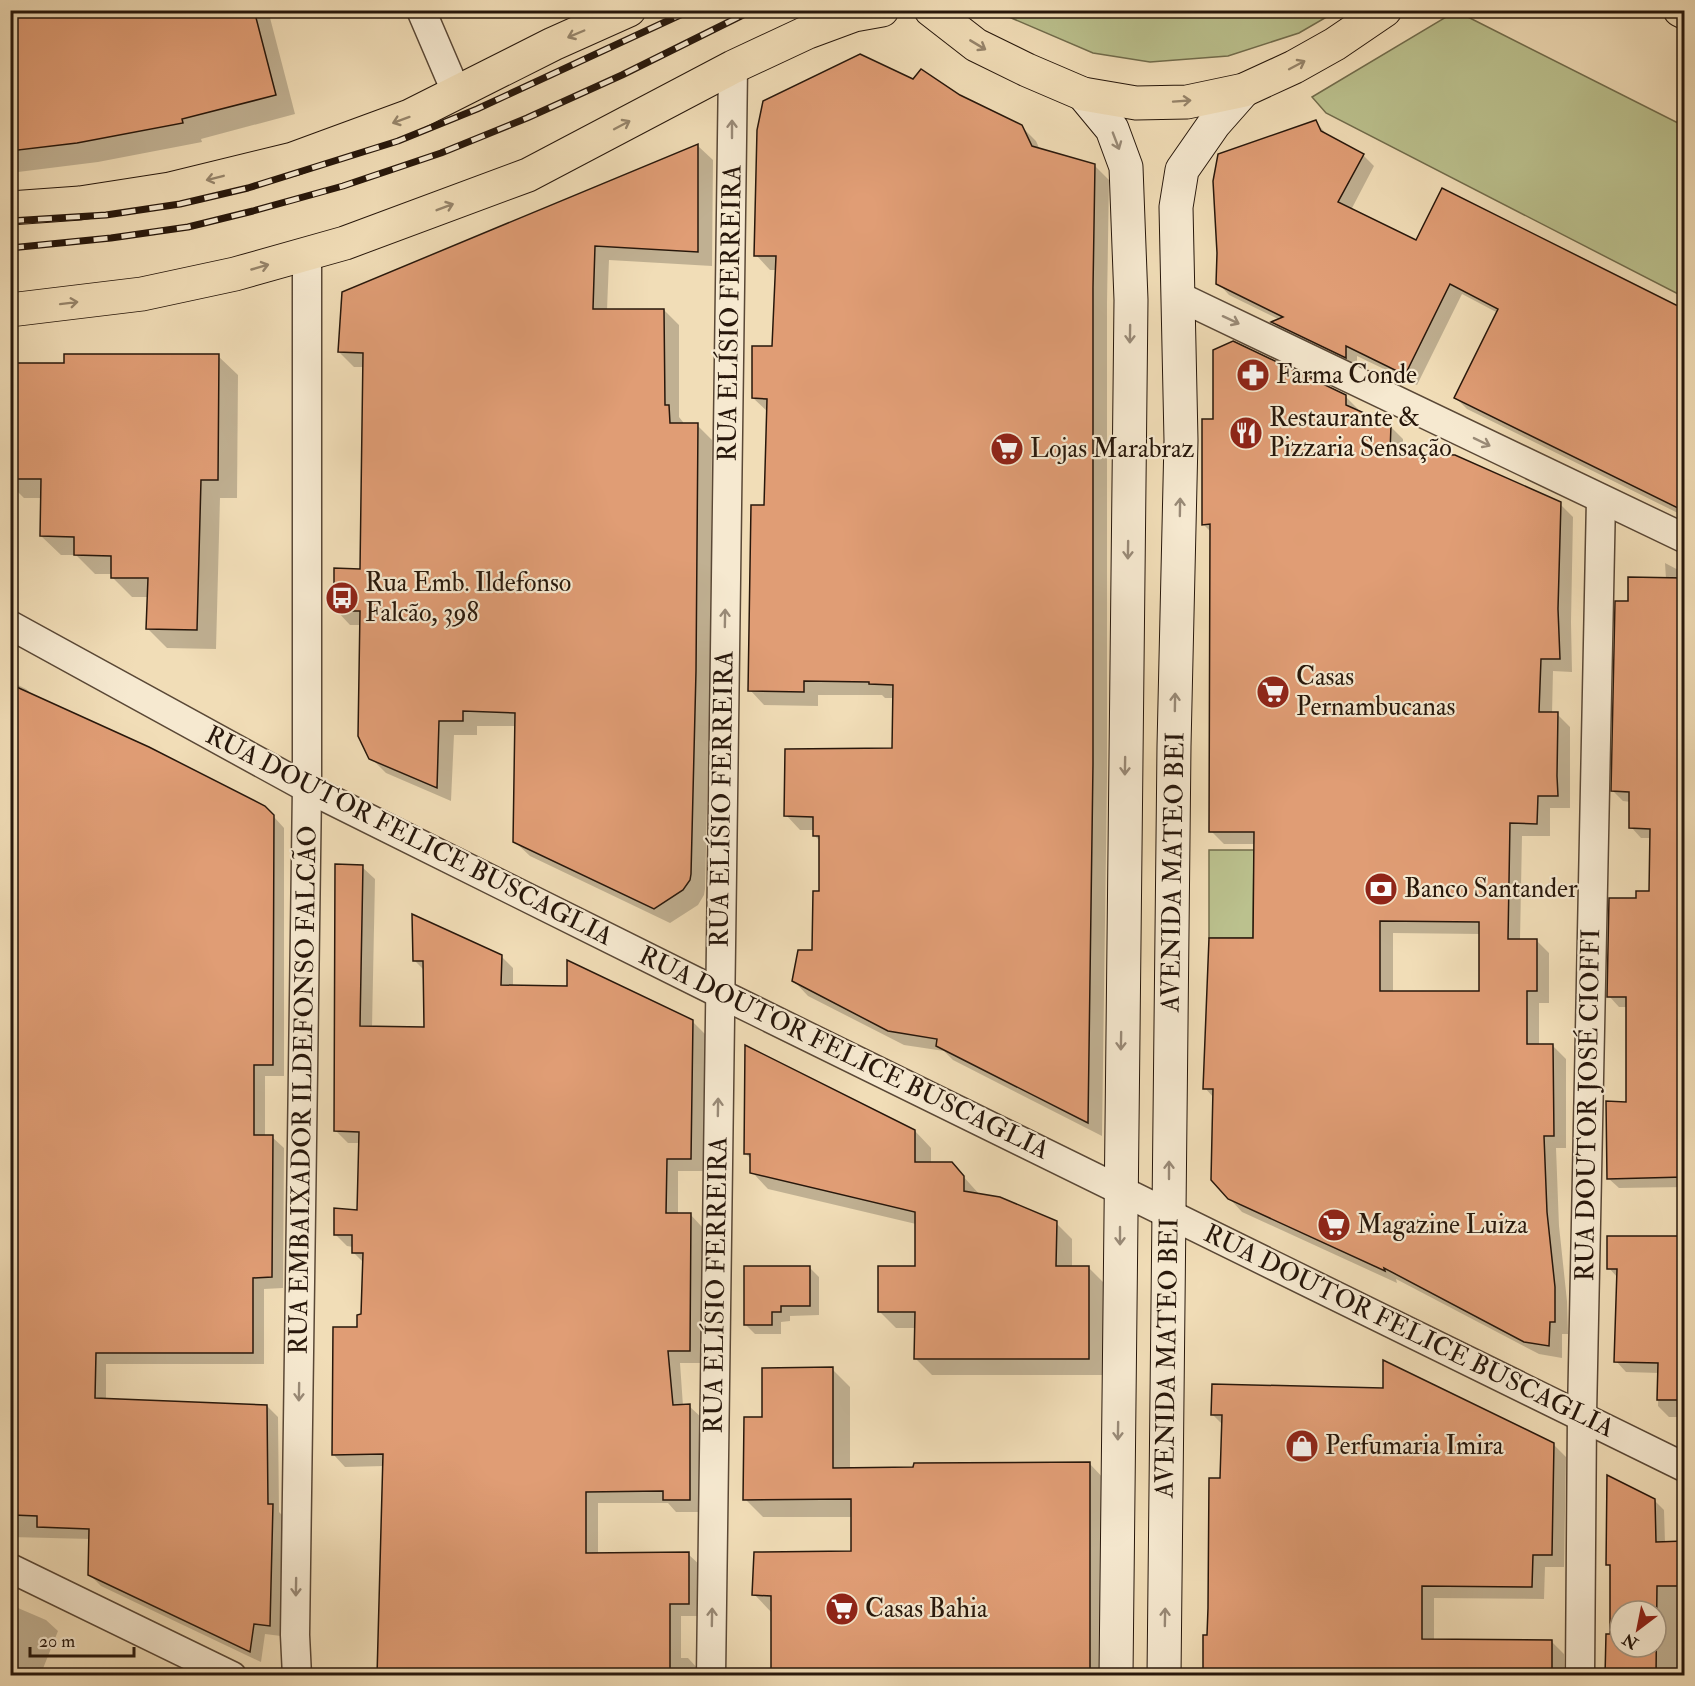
<svg xmlns="http://www.w3.org/2000/svg" width="1695" height="1686" font-family="'IM FELL Double Pica',serif">
<style>
.green{fill:#bbc18e;stroke:#716c4c;stroke-width:1.5}
.shadow{fill:#0003;fill-rule:evenodd}
.building{fill:#e09d75;stroke:#27170b;stroke-width:1.5;fill-rule:evenodd}
.lines{fill:none;stroke-linecap:round;stroke-linejoin:round}
.street-casing{stroke:#5a4836;stroke-width:31}
.secondary-casing{stroke:#27170b;stroke-width:35}
.primary-casing{stroke:#27170b;stroke-width:35}
.highway-casing{stroke:#27170b;stroke-width:35}
.street{stroke:#f6e9d0;stroke-width:28}
.secondary{stroke:#f6e9d0;stroke-width:33}
.primary{stroke:#f1ddb7;stroke-width:33}
.highway{stroke:#f1ddb7;stroke-width:33}
.rail-casing{stroke:#27170b;stroke-width:7}
.rail{stroke:#f6e9d0;stroke-width:4.5;stroke-dasharray:14;stroke-linecap:butt}
.oneway{stroke:#96846a}
.oneway2{stroke:#998a77}
.labels{text-anchor:middle;dominant-baseline:central;stroke-width:4.5;stroke-linejoin:round;paint-order:stroke}
.street-label{font-size:26px;fill:#27170b;stroke:#f6e9d0}
.poi-label{font-size:26px;fill:#27170b;stroke:#f6e9d0;text-anchor:start}
</style>
<rect width="100%" height="100%" fill="#f1ddb7"/>
<filter id="stains"><feTurbulence type="fractalNoise" baseFrequency=".00333" numOctaves="4"/><feColorMatrix values="0 0 0 0 .2 0 0 0 0 .09 0 0 0 0 .02 0 0 0 .5 -.17"/></filter>
<radialGradient id="worn" r=".72"><stop offset=".6" stop-color="#630" stop-opacity="0"/><stop offset="1" stop-color="#630" stop-opacity=".3"/></radialGradient>
<g class="green">
<polygon points="995,11 1337,11 1299,33 1228,56 1150,62 1093,53"/>
<polygon points="1456,11 1684,126 1684,297 1326,113 1312,97"/>
<polygon points="1209,850 1254,850 1253,938 1209,938"/>
</g>
<g class="shadow">
<polygon points="10,10 268,10 295,114 201,139 202,142 98,162 10,173"/>
<polygon points="913,81 959,96 1021,126 1036,141 1040,150 1094,165 1109,180 1107,304 1107,780 1102,1136 953,1060 944,1051 904,1045 808,996 794,981 814,951 820,893 820,841 815,836 815,830 800,830 786,815 894,750 894,698 885,698 882,695 818,695 818,706 764,705 750,690 765,507 768,412 753,398 773,348 777,270 770,270 756,255"/>
<polygon points="1316,122 1328,136 1363,155 1374,166 1351,210 1417,242 1674,304 1684,311 1684,516 1467,409 1455,397 1498,313 1462,294 1417,385 1357,356 1357,368 1284,333 1274,323 1280,320 1229,295 1218,283"/>
<polygon points="698,146 713,160 712,266 609,260 607,310 664,310 679,325 679,417 683,422 683,425 697,425 712,440 710,687 705,889 704,895 698,905 670,923 530,856 514,841 516,726 477,726 477,735 454,735 451,801 386,773 371,758 361,625 350,625 336,610 362,570 364,367 354,367 339,352 343,293"/>
<polygon points="218,356 238,375 237,498 220,498 216,649 167,648 148,629 149,597 132,597 112,577 112,574 95,574 76,555 61,555 41,536 42,498 24,498 10,484 10,364 65,364"/>
<path d="M1345 396 1358 409V412L1390 426 1403 439V455L1560 504 1573 517 1571 622 1572 672 1553 671 1552 714H1557L1570 727V808H1550V836H1522L1520 940H1536L1549 953V1003H1539V1046H1553L1566 1059V1148H1556L1559 1226 1567 1301 1568 1334H1562V1358L1539 1354 1396 1279 1397 1283 1242 1212 1229 1198 1214 1098 1205 1088 1254 939 1256 844H1224L1211 831 1212 533 1203 524ZM1393 933 1480 934V993H1393Z"/>
<polygon points="1665,563 1684,573 1684,1187 1619,1188 1608,1178 1627,1103 1627,1007 1619,1007 1609,996 1638,899 1651,893 1651,838 1641,838 1631,827 1631,802 1623,801 1613,791 1630,602 1666,579"/>
<polygon points="10,681 26,689 34,696 265,807 284,828 284,1076 265,1076 265,1137 272,1137 284,1148 283,1288 264,1289 264,1364 106,1364 106,1400 267,1406 278,1417 279,1512 284,1517 281,1636 265,1634 261,1662 101,1586 90,1575 91,1539 10,1537"/>
<polygon points="362,867 375,879 372,1028 425,1028 425,971 414,960 501,956 513,968 513,987 692,1021 705,1034 703,1171 678,1171 678,1214 690,1214 702,1227 702,1363 680,1363 683,1406 689,1406 702,1418 701,1512 676,1512 668,1503 598,1503 598,1554 688,1554 701,1566 701,1616 681,1616 681,1658 688,1658 700,1671 700,1676 379,1676 384,1466 345,1467 333,1454 363,1316 364,1263 353,1252 353,1247 347,1246 335,1234 359,1211 360,1143 348,1143 336,1131"/>
<polygon points="915,1131 931,1148 931,1164 952,1164 980,1195 1056,1223 1072,1239 1072,1267 1088,1267 1105,1284 1105,1375 932,1375 916,1359 916,1328 896,1328 879,1311 916,1267 916,1224 768,1189 752,1172 751,1159 746,1154"/>
<polygon points="1608,1237 1684,1237 1684,1417 1669,1417 1658,1406 1659,1373 1626,1372 1616,1361 1618,1278 1609,1268"/>
<polygon points="809,1267 819,1277 819,1315 790,1316 790,1321 781,1322 781,1334 755,1334 745,1324"/>
<polygon points="832,1369 850,1387 850,1469 1089,1463 1107,1482 1108,1676 773,1676 772,1613 754,1594 853,1552 853,1517 763,1517 745,1499 763,1419"/>
<polygon points="1213,1385 1553,1444 1566,1457 1564,1567 1545,1567 1544,1599 1434,1598 1434,1640 1551,1641 1564,1654 1564,1676 1204,1676 1222,1479 1223,1425 1212,1414"/>
<path d="M1654 1500 1664 1510 1665 1543H1684V1676H1607L1611 1635V1568L1608 1564ZM1620 1611H1656V1647H1620Z"/>
<polygon points="10,1599 18,1608 46,1620 58,1631 40,1676 10,1676"/>
</g>
<g class="building">
<polygon points="10,10 254,10 276,95 182,119 183,123 77,143 10,151"/>
<polygon points="860,54 913,79 921,69 960,95 1022,125 1032,146 1095,164 1093,288 1093,764 1088,1123 936,1046 937,1039 888,1031 792,981 798,950 812,950 813,891 819,891 819,836 813,836 813,817 784,816 785,749 892,748 893,685 869,684 869,682 804,681 804,692 748,691 751,505 764,505 767,399 752,398 752,346 772,346 776,256 754,256 757,130 763,101"/>
<polygon points="1316,120 1321,131 1364,154 1338,202 1416,240 1442,188 1684,309 1684,511 1454,398 1498,309 1450,284 1405,375 1346,346 1346,358 1271,322 1283,317 1216,284 1217,253 1213,181 1218,154"/>
<polygon points="698,144 698,252 595,246 593,309 664,309 665,405 669,405 670,423 698,423 696,671 691,874 690,880 683,890 654,909 513,842 515,713 463,711 463,721 439,721 437,788 369,759 358,736 360,611 334,611 334,568 360,569 363,353 338,352 342,292"/>
<path d="M1233 341 1346 395V405L1391 425 1390 453 1455 455 1561 502 1558 609 1560 659H1541L1539 712H1558L1557 776 1558 796H1538L1537 824 1510 823 1508 939H1537V991H1527V1044H1553L1554 1136H1544L1547 1212 1555 1287V1322H1550L1549 1346 1524 1342 1384 1268 1385 1271 1228 1199 1211 1180 1213 1089H1203L1209 938H1253L1254 832H1209L1210 524 1202 525V419H1213V350ZM1380 921 1479 922V991H1380Z"/>
<polygon points="64,354 219,354 218,480 201,480 197,630 146,629 148,578 111,578 111,556 74,555 74,537 40,536 41,479 10,479 10,363 64,363"/>
<polygon points="1628,577 1684,578 1684,1177 1607,1179 1606,1101 1626,1102 1626,997 1607,997 1609,898 1636,898 1636,891 1649,891 1650,829 1629,828 1629,792 1611,791 1615,601 1628,601"/>
<polygon points="10,684 149,747 265,806 274,815 273,1065 254,1065 254,1135 273,1135 272,1277 253,1278 253,1353 96,1353 95,1398 267,1405 268,1504 273,1504 270,1626 254,1624 250,1652 88,1575 89,1529 37,1527 37,1516 13,1515 13,1456 10,1456 10,1095 15,1095 17,1035 10,1035"/>
<polygon points="335,864 363,865 360,1026 424,1027 423,961 413,961 412,914 502,955 501,985 567,986 567,960 693,1020 691,1159 667,1159 666,1213 691,1213 690,1351 668,1351 673,1405 690,1404 690,1500 663,1500 663,1491 586,1492 586,1553 689,1552 689,1604 670,1604 670,1676 377,1676 383,1454 332,1455 333,1327 357,1327 357,1315 361,1314 363,1253 352,1253 352,1235 334,1235 334,1208 357,1210 359,1132 334,1131"/>
<polygon points="745,1045 915,1130 915,1162 952,1162 964,1176 964,1191 1000,1197 1057,1221 1056,1266 1089,1266 1089,1359 914,1359 915,1312 878,1312 878,1266 915,1266 915,1212 750,1173 750,1154 744,1154"/>
<polygon points="1607,1236 1684,1236 1684,1400 1657,1400 1658,1363 1614,1362 1617,1269 1607,1269"/>
<polygon points="744,1266 810,1266 810,1306 781,1306 781,1312 772,1312 772,1325 744,1325"/>
<polygon points="1383,1360 1554,1443 1552,1555 1533,1555 1532,1587 1422,1586 1422,1639 1552,1640 1552,1676 1203,1676 1203,1635 1207,1635 1208,1608 1209,1478 1220,1478 1222,1415 1211,1415 1212,1384 1383,1388"/>
<polygon points="833,1367 833,1468 913,1467 914,1463 1090,1462 1090,1676 771,1676 771,1596 752,1595 754,1552 851,1551 851,1499 743,1500 744,1417 762,1417 762,1368"/>
<path d="M1607 1475 1655 1499 1656 1542 1684 1541V1586H1657L1656 1676H1605L1606 1634H1610V1565H1606ZM1620 1611H1656V1647H1620Z"/>
</g>
<g class="lines">
<defs>
<g id="street">
<polyline points="421,10 457,94"/>
<polyline points="1178,296 1684,538"/>
<polyline points="10,625 307,788 719,993 1684,1467"/>
<polyline points="10,1568 232,1676"/>
<polyline points="297,1676 295,1635 307,788 307,253"/>
<polyline points="711,1676 733,67"/>
<polyline points="1580,1676 1582,1415 1601,499"/>
</g>
<g id="secondary">
<polyline points="1083,94 1112,129 1126,167 1131,300 1116,1676"/>
<polyline points="1164,1676 1174,746 1181,440 1176,207 1182,170 1214,124 1244,90"/>
</g>
<polyline id="primary" points="1680,10 1684,12"/>
<g id="highway">
<polyline points="931,10 976,45 1027,70 1083,94 1136,103 1187,102 1244,90 1294,67 1335,44 1385,10"/>
<polyline points="10,208 80,203 170,189 293,159 410,116 553,44 629,10"/>
<polyline points="10,310 142,294 235,274 345,243 528,175 733,67 808,32 854,15 882,10"/>
</g>
</defs>
<use href="#street" class="street-casing"/>
<use href="#secondary" class="secondary-casing"/>
<use href="#primary" class="primary-casing"/>
<use href="#highway" class="highway-casing"/>
<use href="#street" class="street"/>
<use href="#secondary" class="secondary"/>
<use href="#primary" class="primary"/>
<use href="#highway" class="highway"/>
<defs>
<g id="rail">
<polyline points="10,221 106,215 180,204 248,188 398,141 477,109 691,10"/>
<polyline points="10,248 111,238 188,227 253,211 343,186 441,153 527,118 622,75 753,10"/>
</g>
</defs>
<use href="#rail" class="rail-casing"/>
<use href="#rail" class="rail"/>
</g>
<defs><path id="oneway-shaft" d="M-6 0H5M1.5-3L5.5 0L1.5 3" fill="none" stroke-width="1.6" stroke-linecap="round" stroke-linejoin="round" transform="scale(1.5)"/></defs>
<g class="oneway">
<use href="#oneway-shaft" transform="translate(576 34) rotate(157)"/>
<use href="#oneway-shaft" transform="translate(978 45) rotate(31)"/>
<use href="#oneway-shaft" transform="translate(1297 65) rotate(-28)"/>
<use href="#oneway-shaft" transform="translate(1182 101) rotate(-4)"/>
<use href="#oneway-shaft" transform="translate(401 120) rotate(160)"/>
<use href="#oneway-shaft" transform="translate(622 125) rotate(-28)"/>
<use href="#oneway-shaft" transform="translate(215 178) rotate(166)"/>
<use href="#oneway-shaft" transform="translate(445 207) rotate(-21)"/>
<use href="#oneway-shaft" transform="translate(260 267) rotate(-16)"/>
<use href="#oneway-shaft" transform="translate(69 303) rotate(-7)"/>
</g>
<g class="oneway2">
<use href="#oneway-shaft" transform="translate(732 129) rotate(-90)"/>
<use href="#oneway-shaft" transform="translate(1116 141) rotate(69)"/>
<use href="#oneway-shaft" transform="translate(1231 320) rotate(25)"/>
<use href="#oneway-shaft" transform="translate(1130 334) rotate(91)"/>
<use href="#oneway-shaft" transform="translate(1482 442) rotate(26)"/>
<use href="#oneway-shaft" transform="translate(1180 507) rotate(-89)"/>
<use href="#oneway-shaft" transform="translate(1128 550) rotate(91)"/>
<use href="#oneway-shaft" transform="translate(725 618) rotate(-89)"/>
<use href="#oneway-shaft" transform="translate(1175 702) rotate(-89)"/>
<use href="#oneway-shaft" transform="translate(1125 766) rotate(91)"/>
<use href="#oneway-shaft" transform="translate(1121 1041) rotate(91)"/>
<use href="#oneway-shaft" transform="translate(718 1107) rotate(-89)"/>
<use href="#oneway-shaft" transform="translate(1169 1170) rotate(-90)"/>
<use href="#oneway-shaft" transform="translate(1120 1236) rotate(90)"/>
<use href="#oneway-shaft" transform="translate(299 1392) rotate(91)"/>
<use href="#oneway-shaft" transform="translate(1118 1431) rotate(91)"/>
<use href="#oneway-shaft" transform="translate(296 1587) rotate(91)"/>
<use href="#oneway-shaft" transform="translate(712 1617) rotate(-89)"/>
<use href="#oneway-shaft" transform="translate(1165 1617) rotate(-89)"/>
</g>
<defs>
<symbol id="pharmacy-disc" viewBox="-11 -11 22 22"><circle r="9.5" fill="#8f2418" stroke="#f6e9d0"/><path d="M-2-6h4v4h4v4h-4v4h-4v-4h-4v-4h4Z" fill="#fff"/></symbol>
<symbol id="restaurant-disc" viewBox="-11 -11 22 22"><circle r="9.5" fill="#8f2418" stroke="#f6e9d0"/><path d="M-5-6h1v4h1v-4h1v4h1v-4h1v5L-1.5 .5V6h-2V.5L-5-1ZM5-6V6H3V1.5H1.5Q1.5-4 5-6Z" fill="#fff"/></symbol>
<symbol id="supermarket-disc" viewBox="-11 -11 22 22"><circle r="9.5" fill="#8f2418" stroke="#f6e9d0"/><path d="M-6-5.5h2.5l.6 2H6L4.5 2H-2.5L-4.4-4H-6ZM-1.5 3.2a1.3 1.3 0 1 0 .1 0ZM3 3.2a1.3 1.3 0 1 0 .1 0Z" fill="#fff"/></symbol>
<symbol id="bus-disc" viewBox="-11 -11 22 22"><circle r="9.5" fill="#8f2418" stroke="#f6e9d0"/><path d="M-5-6H5V4H4V6H2V4H-2V6H-4V4H-5ZM-3.5-4V0h7V-4ZM-3.5 1.2v1.5H-2V1.2ZM2 1.2v1.5H3.5V1.2Z" fill="#fff"/></symbol>
<symbol id="bank-disc" viewBox="-11 -11 22 22"><circle r="9.5" fill="#8f2418" stroke="#f6e9d0"/><path d="M-6-4H6V4H-6ZM0-2.3a2.3 2.3 0 1 0 0 4.6a2.3 2.3 0 1 0 0-4.6Z" fill="#fff"/></symbol>
<symbol id="shop-disc" viewBox="-11 -11 22 22"><circle r="9.5" fill="#8f2418" stroke="#f6e9d0"/><path d="M-5-2.5h2.3a2.7 3.5 0 0 1 5.4 0H5L5.5 6h-11ZM-1.5-2.5h3a1.5 2.3 0 0 0-3 0Z" fill="#fff"/></symbol>
</defs>
<g fill-rule="evenodd">
<use href="#pharmacy-disc" x="1234" y="356" width="38" height="38"/>
<use href="#restaurant-disc" x="1227" y="414" width="38" height="38"/>
<use href="#supermarket-disc" x="988" y="430" width="38" height="38"/>
<use href="#bus-disc" x="323" y="579" width="38" height="38"/>
<use href="#supermarket-disc" x="1254" y="673" width="38" height="38"/>
<use href="#bank-disc" x="1362" y="870" width="38" height="38"/>
<use href="#supermarket-disc" x="1315" y="1206" width="38" height="38"/>
<use href="#shop-disc" x="1283" y="1427" width="38" height="38"/>
<use href="#supermarket-disc" x="823" y="1590" width="38" height="38"/>
</g>
<g class="labels">
<g class="street-label">
<text transform="translate(730 313) rotate(-89)">RUA ELÍSIO FERREIRA</text>
<text transform="translate(722 799) rotate(-89)">RUA ELÍSIO FERREIRA</text>
<text transform="translate(409 836) rotate(27)">RUA DOUTOR FELICE BUSCAGLIA</text>
<text transform="translate(1173 872) rotate(-89)">AVENIDA MATEO BEI</text>
<text transform="translate(844 1053) rotate(26)">RUA DOUTOR FELICE BUSCAGLIA</text>
<text transform="translate(303 1090) rotate(-89)">RUA EMBAIXADOR ILDEFONSO FALCÃO</text>
<text transform="translate(1588 1105) rotate(-89)">RUA DOUTOR JOSÉ CIOFFI</text>
<text transform="translate(716 1285) rotate(-89)">RUA ELÍSIO FERREIRA</text>
<text transform="translate(1409 1331) rotate(26)">RUA DOUTOR FELICE BUSCAGLIA</text>
<text transform="translate(1167 1358) rotate(-89)">AVENIDA MATEO BEI</text>
</g>
<g class="poi-label">
<text x="1276" y="375">Farma Conde</text>
<text x="1269" y="418">Restaurante &amp;<tspan x="1269" dy="30">Pizzaria Sensação</tspan></text>
<text x="1030" y="449">Lojas Marabraz</text>
<text x="365" y="583">Rua Emb. Ildefonso<tspan x="365" dy="30">Falcão, 398</tspan></text>
<text x="1296" y="677">Casas<tspan x="1296" dy="30">Pernambucanas</tspan></text>
<text x="1404" y="889">Banco Santander</text>
<text x="1357" y="1225">Magazine Luiza</text>
<text x="1325" y="1446">Perfumaria Imira</text>
<text x="865" y="1609">Casas Bahia</text>
</g>
</g>
<rect width="1695" height="1686" fill="none" stroke="#f1ddb7" stroke-width="36"/>
<rect x="12" y="12" width="1671" height="1662" fill="none" stroke="#27170b" stroke-width="3"/>
<rect x="18" y="18" width="1659" height="1650" fill="none" stroke="#27170b" stroke-width="1.5"/>
<g transform="translate(1638 1629) rotate(212)"><circle r="28" fill="#f6e9d0" stroke="#a39581" stroke-width="1.5"/>
<path d="M0-4.5L10 22L0 15L-10 22Z" fill="#8f2418"/>
<text y="-9" font-size="16" font-weight="bold" text-anchor="middle" fill="#27170b">N</text>
</g>
<path d="M30 1647v9h104v-9" fill="none" stroke="#27170b" stroke-width="3"/>
<text x="39" y="1647" font-size="18" fill="#27170b" stroke="#f6e9d0" stroke-width="4.5" paint-order="stroke">20 m</text>
<rect width="100%" height="100%" filter="url(#stains)"/>
<rect width="100%" height="100%" fill="url(#worn)"/>
</svg>
